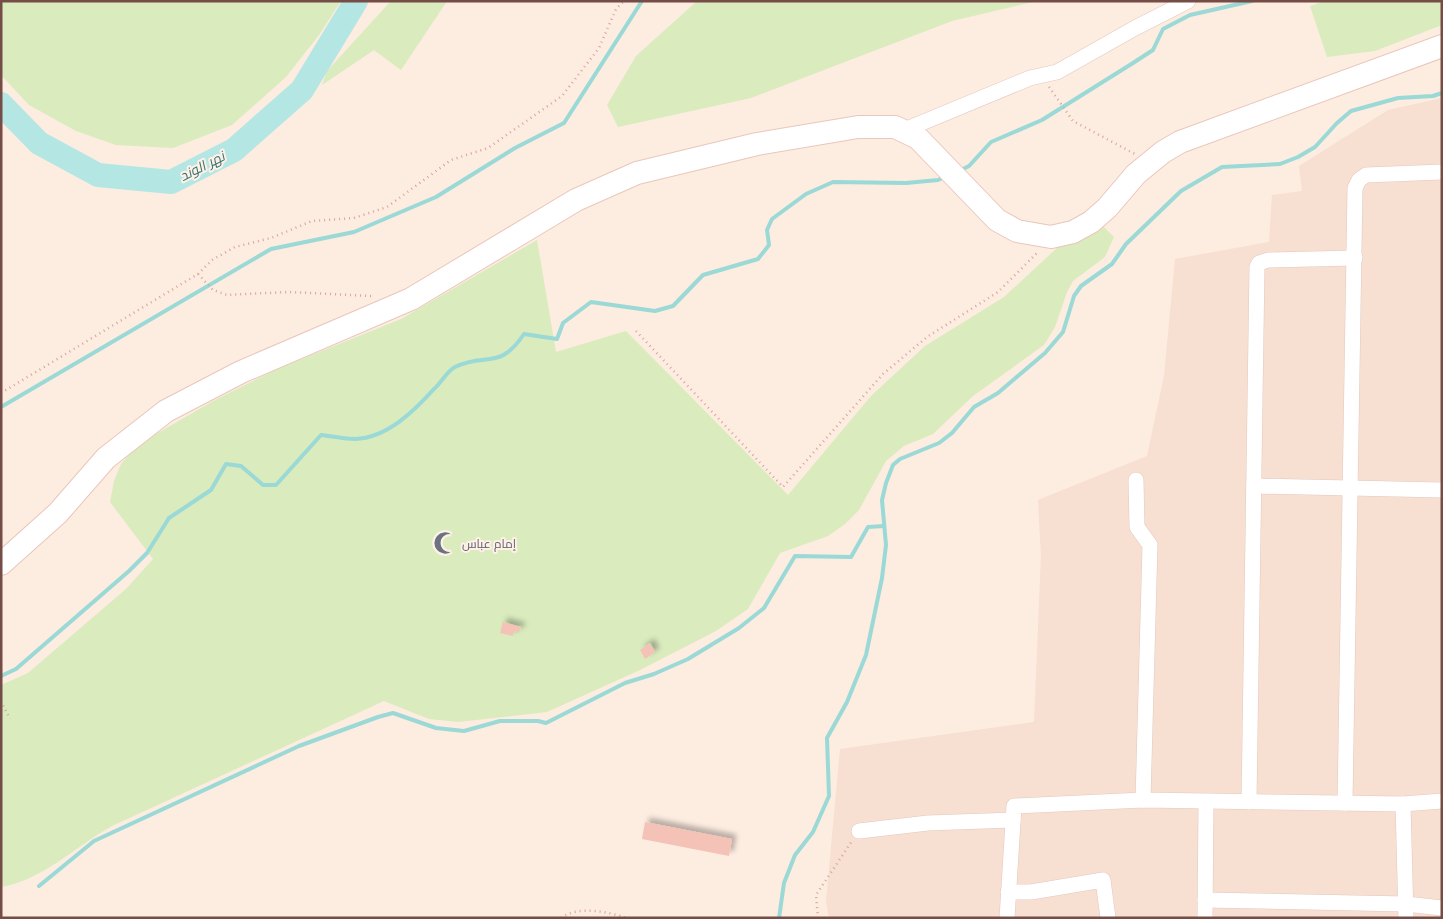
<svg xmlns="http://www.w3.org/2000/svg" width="1443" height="919" font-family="Poppins,Cairo,sans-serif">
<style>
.residential{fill:#f7dfd1}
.green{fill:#daebbe}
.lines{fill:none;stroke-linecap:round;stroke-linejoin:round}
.stream{stroke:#9ad9d6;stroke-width:4}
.river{stroke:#b4e7e4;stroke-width:24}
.building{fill:#f4c2b6;filter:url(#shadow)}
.street-casing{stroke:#e4c8bf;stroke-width:16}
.secondary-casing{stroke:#e9c7bb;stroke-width:24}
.path{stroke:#d8a59a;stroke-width:2.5;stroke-dasharray:1 4;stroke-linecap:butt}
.street{stroke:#fff;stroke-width:15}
.secondary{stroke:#fff;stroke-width:22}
.labels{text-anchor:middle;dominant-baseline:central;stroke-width:4;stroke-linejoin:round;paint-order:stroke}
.worship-label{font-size:12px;fill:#5b616d;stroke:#fff1e7;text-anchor:start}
.water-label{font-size:14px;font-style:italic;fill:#377472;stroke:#fff1e7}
</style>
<defs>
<filter id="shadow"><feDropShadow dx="4.5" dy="-4.5" stdDeviation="2.5" flood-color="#0004"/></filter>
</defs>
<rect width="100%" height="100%" fill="#fdece0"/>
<polygon class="residential" points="1442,98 1442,918 829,918 826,901 840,749 1034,722 1041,556 1038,500 1147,456 1164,376 1175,259 1269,242 1272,195 1302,191 1299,166 1388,110"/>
<g class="green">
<polygon points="1,1 341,1 319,35 286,77 232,125 173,148 116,145 76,131 29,105 1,75"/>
<polygon points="391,1 447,1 401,70 374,50 322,85 327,71"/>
<polygon points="697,1 1037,1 952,21 751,98 618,127 607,105 636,56"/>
<polygon points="1325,1 1442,1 1442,25 1375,51 1327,57 1310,6"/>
<path d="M1104 227 1114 237 1105 257 1073 281 1067 292 1055 327 1044 345 973 396 933 434 904 446 886 461 859 510 845 524 828 536 780 553 748 609 716 631 640 670 547 712 458 722 429 719 384 701 112 826C76 846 43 880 1 887V685L28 673 126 589 153 559 110 502 114 481 121 464 135 448 156 434 215 400 277 369 401 319 537 240 556 352 626 331 788 495 871 396 925 346 1004 297 1058 247Z"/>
</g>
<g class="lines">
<g class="stream">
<polyline points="959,171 969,166 991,142 1042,120 1133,63 1153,50 1163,29 1190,15 1252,1"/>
<polyline points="1,407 271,249 354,232 436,197 515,148 564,123 642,1"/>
<path d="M1 676 16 669 129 571 147 553 169 518 211 490 226 464 241 466 263 485H276L321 435C332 436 344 439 355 439 387 438 414 411 434 389 441 383 447 371 455 367 487 352 499 371 524 334L557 339 563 323 591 302 655 311 673 306 703 275 758 259 769 245 767 230 772 219 806 194 833 182 906 183 938 180 945 177"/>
<polyline points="39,886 94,841 299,746 378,717 393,713 436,728 464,731 500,721 538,721 546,723 625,683 654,674 688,659 739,628 764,608 795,556 851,557 868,527 884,526"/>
<polyline points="779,918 784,883 795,855 813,832 829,796 827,738 847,702 866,655 882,578 886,545 882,500 886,483 893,465 900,459 939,443 952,433 974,407 998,393 1045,353 1063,332 1074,296 1081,286 1112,264 1126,244 1181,191 1222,167 1280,164 1298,157 1315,147 1337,123 1351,111 1398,98 1433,96 1442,93"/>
</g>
<polyline class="river" points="1,104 39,143 98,175 171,182 234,150 302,90 356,1"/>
</g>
<g class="building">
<polygon points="503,622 521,627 519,632 514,631 513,636 500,633"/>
<polygon points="650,643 655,652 645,659 640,650"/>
<polygon points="645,822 732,839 729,856 642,839"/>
</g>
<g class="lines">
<defs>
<g id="street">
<polyline points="902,131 1030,78 1057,72 1135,28 1188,1"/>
<polyline points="1136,480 1137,527 1150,545 1143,800"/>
<polyline points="1254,486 1442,490"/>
<polyline points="1249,802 1257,267 1259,263 1268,260 1355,258"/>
<polyline points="1345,803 1355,188 1359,180 1366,175 1442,172"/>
<polyline points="1403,804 1406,918"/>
<polyline points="859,831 928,823 1013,820"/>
<polyline points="1008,892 1031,892 1103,880 1108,918"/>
<polyline points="1205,900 1406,904 1442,908"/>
<polyline points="1007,918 1014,806 1143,800 1403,804 1442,801"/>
<polyline points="1205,918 1206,802"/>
</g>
<polyline id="secondary" points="1,564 58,513 106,458 166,411 241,372 411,299 576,200 637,173 757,144 858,127 895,127 918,138 997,220 1017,231 1051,237 1073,232 1091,222 1107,208 1136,174 1163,152 1180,142 1442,46"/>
</defs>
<use href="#street" class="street-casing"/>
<use href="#secondary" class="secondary-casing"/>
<g class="path">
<polyline points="1049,87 1073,121 1135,154"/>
<polyline points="198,274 213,290 227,295 288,292 372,296"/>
<polyline points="636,331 783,487 883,374 927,337 998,292 1037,253"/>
<polyline points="1,393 198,274 212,260 235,247 271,238 312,221 354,218 387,207 451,160 488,148 562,96 599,48 616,9 624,1"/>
<polyline points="1,701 10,719"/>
<path d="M561 918C580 905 607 912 627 918"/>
<polyline points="818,918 816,895 852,841"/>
</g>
<use href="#street" class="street"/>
<use href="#secondary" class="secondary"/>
</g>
<defs>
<symbol id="mosque-bare" viewBox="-9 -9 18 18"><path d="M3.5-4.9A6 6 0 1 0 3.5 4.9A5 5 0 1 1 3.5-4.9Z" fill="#6b7280" stroke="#fff1e7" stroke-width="2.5" paint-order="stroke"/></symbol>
</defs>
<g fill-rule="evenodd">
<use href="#mosque-bare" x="429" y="527" width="32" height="32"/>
</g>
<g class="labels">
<g class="worship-label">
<text x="462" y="543">إمام عباس</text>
</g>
<g class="water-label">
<text transform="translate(202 166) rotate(-27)">نهر الوند</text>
</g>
</g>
<rect width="1443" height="919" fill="none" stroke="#754d46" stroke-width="5"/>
</svg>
